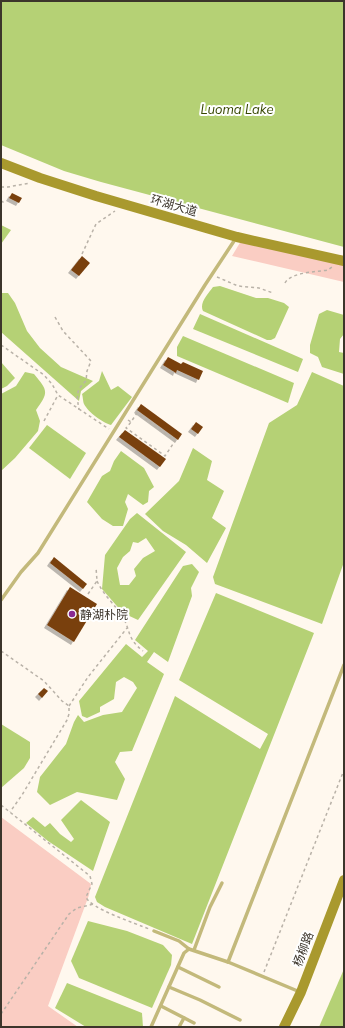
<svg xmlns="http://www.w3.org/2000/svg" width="345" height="1028" font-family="Mulish,'Noto Sans SC',sans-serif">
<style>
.green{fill:#facdc3}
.water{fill:#b5d175;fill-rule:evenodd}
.building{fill:#794010;filter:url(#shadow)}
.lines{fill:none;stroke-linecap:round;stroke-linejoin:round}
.path{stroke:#b9b2a8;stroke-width:1.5;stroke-dasharray:3 3;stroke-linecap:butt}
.lane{stroke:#c3b97b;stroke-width:3.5}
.secondary{stroke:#a9992e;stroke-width:10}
.poi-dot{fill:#892992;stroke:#fff;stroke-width:1.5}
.labels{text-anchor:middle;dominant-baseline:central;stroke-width:4;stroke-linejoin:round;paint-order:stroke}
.street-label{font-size:12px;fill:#3c352b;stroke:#fff}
.poi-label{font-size:12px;fill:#3c352b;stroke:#fff;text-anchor:start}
.water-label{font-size:13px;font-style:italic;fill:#374700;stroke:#fff}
</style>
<defs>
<filter id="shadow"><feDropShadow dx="-3" dy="3" stdDeviation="0" flood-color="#0004"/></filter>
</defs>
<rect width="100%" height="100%" fill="#fff8ee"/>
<g class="green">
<polygon points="241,241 344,265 344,282 232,256"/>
<polygon points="1,817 91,884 89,895 48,1006 78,1027 1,1027"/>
</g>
<g class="water">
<polygon points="1,1 344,1 344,247 101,182 64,171 1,145"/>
<polygon points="1,225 11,230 1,244"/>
<path d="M220 286 256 298H268L284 303 289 307 275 338 271 340H267L203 311C199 303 208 294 213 287Z"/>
<polygon points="1,293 8,293 15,303 27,331 40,348 61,367 93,381 81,391 79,401 1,332"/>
<polygon points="327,310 344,315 344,334 340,339 339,352 344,353 344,374 322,367 318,357 310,353 310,345 319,314"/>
<polygon points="200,314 303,359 298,372 193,329"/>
<polygon points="183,336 294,383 288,403 177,356 177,347"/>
<polygon points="1,362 15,378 7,386 1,389"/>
<path d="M102 371 111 390 118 386 132 397 111 425C103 423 88 412 84 404 83 402 83 397 82 394L99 381Z"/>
<path d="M25 372 34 374C48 391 49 392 36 410L40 421 38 431 15 458 1 471V394L16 386Z"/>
<polygon points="312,372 344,386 344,562 322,624 215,584 213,577 269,423 297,405"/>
<polygon points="47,425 86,453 70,479 29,448"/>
<polygon points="193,448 212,461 207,480 224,491 212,518 226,528 207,563 186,545 163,531 145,514 179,481"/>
<polygon points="121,451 144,468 154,487 149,491 148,502 143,505 128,494 125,502 128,509 123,526 113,526 102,519 87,502 102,476 110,471 114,461"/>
<path d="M137 513 186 552 138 620 123 613 102 589 105 555 130 519ZM146 538 155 551 143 558 134 569 136 576 129 585H120L117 568 123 557 130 551 133 542 138 543Z"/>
<polygon points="192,564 199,572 191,588 192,596 168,662 154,652 147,662 164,674 132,751 120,752 115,762 125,779 117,800 77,792 50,805 37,792 40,777 66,744 74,722 78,715 84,722 103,715 122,712 137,688 133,682 124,677 116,682 114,699 100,707 100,712 87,718 82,716 79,701 126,644 142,657 148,651 135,640 183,566"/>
<polygon points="216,593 314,633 192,944 105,907 97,902 95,897 175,696 260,749 268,734 179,680"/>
<polygon points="1,724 30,742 30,758 24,768 1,788"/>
<polygon points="81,800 110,822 93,871 48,841 26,823 33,817 45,827 50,823 60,834 71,842 74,839 61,820"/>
<polygon points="88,921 127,931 163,945 172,955 171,965 152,1008 79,978 71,961"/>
<polygon points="344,969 344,1027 319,1027"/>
<polygon points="67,983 142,1013 143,1027 86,1027 55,1008"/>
</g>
<g class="building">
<polygon points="12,193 22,198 19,203 9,198"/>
<polygon points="82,256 90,263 79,276 71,270"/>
<polygon points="168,357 181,364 183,362 203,371 199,380 177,370 176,373 163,365"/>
<polygon points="141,404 182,434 178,440 137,410"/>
<polygon points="196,422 203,427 198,434 191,429"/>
<polygon points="125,430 166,459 160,467 119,437"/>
<polygon points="54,557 87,584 83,589 50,563"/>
<polygon points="70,587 97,604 74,642 47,625"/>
<polygon points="44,688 48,691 42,698 38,694"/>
</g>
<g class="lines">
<g class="path">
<polyline points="1,187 8,187 30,183"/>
<polyline points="1,201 3,202 1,206"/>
<polyline points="82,254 96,224 115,211"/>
<polyline points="217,277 238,286 259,288 273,293"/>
<path d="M285 283C291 272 316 272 328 270L332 267"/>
<path d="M55 317 63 331 91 361 87 371 86 381C75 391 77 396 79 410"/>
<polyline points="1,345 44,375 52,384 58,395 109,429"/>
<polyline points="128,420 131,422 137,413 175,441 165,456 126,428 131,422"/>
<polyline points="44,421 58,395"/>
<path d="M97 581C103 594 113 603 121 614 131 629 126 638 143 651"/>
<polyline points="88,594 97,581 96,567"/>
<polyline points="1,651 44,681 62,701 69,706 69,714 67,720 22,795 10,812"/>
<polyline points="69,706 88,677 127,628"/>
<path d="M1 805 90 876 92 884 86 897C89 908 137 924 149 929"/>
<polyline points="264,972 344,770"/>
<polyline points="1,1014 69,914 77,908 94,904"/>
</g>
<g class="lane">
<polyline points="1,600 21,572 38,553 205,285 236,238"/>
<polyline points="154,931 179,941 189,949"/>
<polyline points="194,950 210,907 222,883"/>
<polyline points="228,962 344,665"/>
<polyline points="178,967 219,987"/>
<polyline points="169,987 200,1000 240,1020"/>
<polyline points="161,1006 194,1023"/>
<polyline points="151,1027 184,953 189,949 228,962 300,992"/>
<polyline points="179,1027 184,1018"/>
</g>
<g class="secondary">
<polyline points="1,163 40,178 96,196 206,228 237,237 344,261"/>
<polyline points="284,1027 301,992 344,880"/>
</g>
</g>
<circle class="poi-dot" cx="72" cy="614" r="4"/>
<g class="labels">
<g class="street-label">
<text transform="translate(174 205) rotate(16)">环湖大道</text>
<text transform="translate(303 949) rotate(-69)">杨柳路</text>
</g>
<g class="poi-label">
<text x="80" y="614">静湖朴院</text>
</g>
<g class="water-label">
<text x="237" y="109">Luoma Lake</text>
</g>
</g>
<rect width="345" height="1028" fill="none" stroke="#3c352b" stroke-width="4"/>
</svg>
